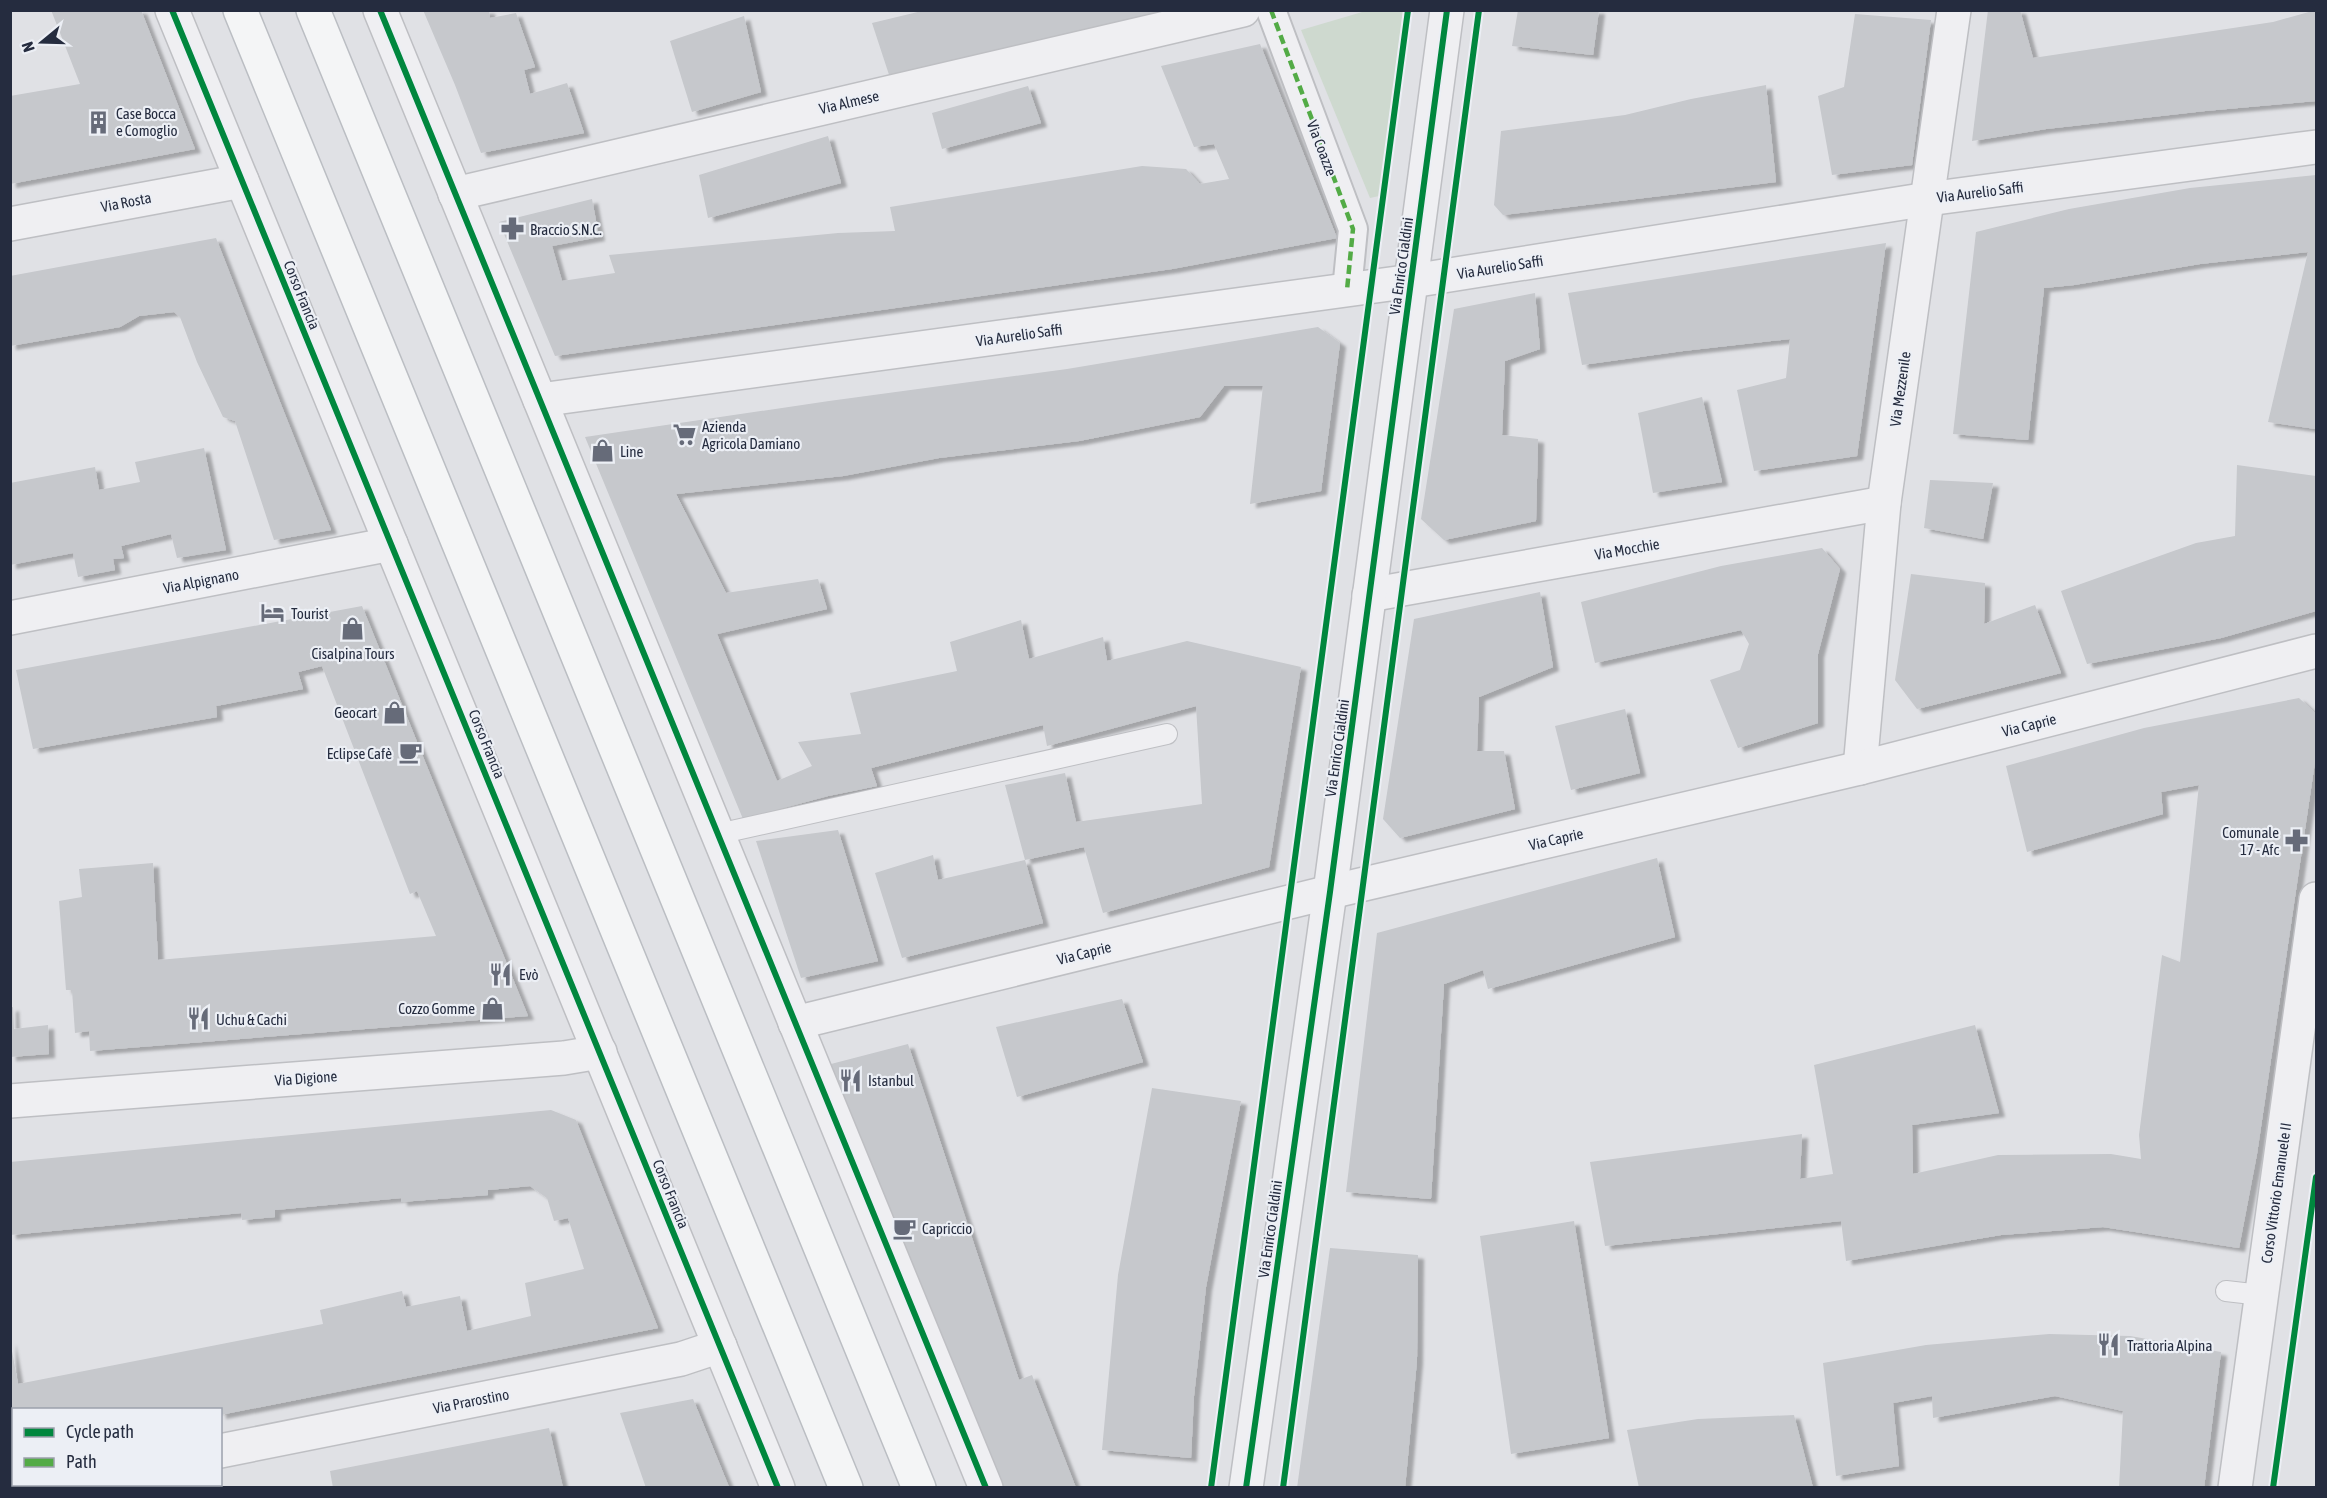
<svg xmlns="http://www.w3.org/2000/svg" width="2327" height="1498" font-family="'Asap Condensed',sans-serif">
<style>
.green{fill:#ced9cf}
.building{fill:#c6c8cc;filter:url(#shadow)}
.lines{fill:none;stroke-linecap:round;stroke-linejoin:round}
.service-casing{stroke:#bebfc3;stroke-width:22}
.pedestrian-casing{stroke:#bebfc3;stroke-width:32}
.minor-casing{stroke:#bebfc3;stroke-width:36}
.tertiary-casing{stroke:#bebfc3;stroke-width:36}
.primary-casing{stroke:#bbbec3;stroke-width:36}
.service{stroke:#efeff2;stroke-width:20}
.pedestrian{stroke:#efeff2;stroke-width:28}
.minor{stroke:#efeff2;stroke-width:33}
.tertiary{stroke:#efeff2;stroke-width:33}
.primary{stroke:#f4f5f6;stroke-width:33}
.quiet{stroke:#53ab46;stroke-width:4.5;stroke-dasharray:9 4.5;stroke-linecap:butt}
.cycleway-casing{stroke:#eceff5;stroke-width:10}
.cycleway{stroke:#00873e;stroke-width:6}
.labels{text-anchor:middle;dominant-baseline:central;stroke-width:4.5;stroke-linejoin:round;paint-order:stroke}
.street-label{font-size:15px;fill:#252c3f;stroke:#eceff5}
.poi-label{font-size:15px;fill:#252c3f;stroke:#eceff5;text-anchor:start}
</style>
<defs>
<filter id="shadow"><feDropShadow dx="6" dy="4" stdDeviation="1.5" flood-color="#0004"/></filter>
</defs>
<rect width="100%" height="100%" fill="#e0e1e5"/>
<polygon class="green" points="1369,10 1403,11 1379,196 1370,198 1301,30"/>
<g class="building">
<polygon points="51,10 141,10 195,149 10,184 10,96 80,84"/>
<polygon points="423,10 489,10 490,18 516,13 535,67 524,70 530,94 567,83 584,133 481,153 455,85"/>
<polygon points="926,10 1173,10 893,87 872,23"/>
<polygon points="1518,10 1599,10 1593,55 1512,46"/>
<polygon points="1988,10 2020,10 2033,58 2273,22 2316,10 2316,101 2205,111 2046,129 1972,141"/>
<polygon points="1855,14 1931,20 1912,165 1832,175 1818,96 1844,87"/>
<polygon points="744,16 761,92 692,112 670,41"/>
<polygon points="1260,44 1337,238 1172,269 555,356 499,222 592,199 599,237 552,246 562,281 615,273 609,255 838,233 895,231 890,207 1142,166 1186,169 1200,184 1229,179 1214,144 1194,147 1161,66"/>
<polygon points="1766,85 1776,182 1503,215 1494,205 1501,131 1625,115 1691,99"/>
<polygon points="1028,86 1041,123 942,149 932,113"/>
<polygon points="828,136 841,183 708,218 699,175"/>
<polygon points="2316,175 2316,429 2268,422 2308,252 2200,264 2074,285 2044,288 2028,440 1953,434 1976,232 2069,209 2190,188"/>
<polygon points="216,238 282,407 331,530 274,540 235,421 223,417 197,362 180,317 174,312 139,316 120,327 10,346 10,276"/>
<polygon points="1886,243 1857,456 1754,471 1737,390 1786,378 1790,339 1683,351 1582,365 1568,293"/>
<polygon points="1535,293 1540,349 1505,361 1502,435 1538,439 1536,521 1444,540 1421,519 1454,309"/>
<polygon points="1318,327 1340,343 1321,491 1250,504 1263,386 1224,386 1200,417 1079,441 939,458 843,476 676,494 726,593 818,579 827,609 717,634 777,781 812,766 798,742 861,734 850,693 957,671 950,642 1021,620 1029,659 1103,637 1107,661 1187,641 1301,667 1269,867 1103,913 1084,847 1025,860 1005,785 1065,773 1076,822 1202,804 1196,706 1047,746 1043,725 871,768 877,786 828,796 743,819 585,437 829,401 1067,369"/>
<polygon points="1702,397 1722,482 1653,493 1638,413"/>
<polygon points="204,448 226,550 177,558 171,534 121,546 124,558 113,559 115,570 78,577 73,553 10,565 10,483 95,467 99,490 140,482 135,462"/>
<polygon points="2237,465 2316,476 2316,611 2221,638 2087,664 2061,591 2196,543 2235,536"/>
<polygon points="1930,480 1993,483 1983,539 1924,528"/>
<polygon points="1822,548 1840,569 1818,654 1818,723 1738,748 1710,680 1740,670 1749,644 1741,630 1595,663 1581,602 1721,566"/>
<polygon points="1911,574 1985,583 1984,624 2035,605 2061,673 1917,709 1895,680"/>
<polygon points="1540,592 1553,667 1479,697 1477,751 1504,751 1515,809 1400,838 1383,819 1414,619"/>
<polygon points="362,606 528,1016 90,1051 89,1031 75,1033 72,990 66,990 59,901 82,897 79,869 153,863 158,960 436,936 417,891 410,894 322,666 298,672 303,689 216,706 217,717 33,749 16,670"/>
<polygon points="2299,698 2316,714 2316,755 2257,1154 2239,1248 2103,1227 2001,1235 1846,1261 1841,1221 1605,1246 1590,1162 1802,1134 1800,1179 1833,1174 1814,1065 1975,1025 1999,1113 1912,1125 1913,1174 1998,1155 2111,1154 2141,1159 2139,1135 2162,955 2180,962 2199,785 2161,792 2163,814 2027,852 2006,766 2144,728"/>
<polygon points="1625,709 1640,773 1571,790 1555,726"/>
<polygon points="838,830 878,961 801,978 756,841"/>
<polygon points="933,855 938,880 1025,860 1043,923 902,958 875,873"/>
<polygon points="1657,858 1675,937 1488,989 1483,970 1444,984 1431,1199 1346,1192 1377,933"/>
<polygon points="1122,999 1143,1062 1017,1097 996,1027"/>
<polygon points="13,1007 14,1029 48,1025 49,1054 10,1057 10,1008"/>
<polygon points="908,1044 1019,1380 1032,1375 1076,1488 1004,1488 908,1260 831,1064"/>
<polygon points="1152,1088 1241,1101 1206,1287 1194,1396 1191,1458 1102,1450 1118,1275"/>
<polygon points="551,1110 576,1120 658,1328 220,1415 220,1410 14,1410 14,1456 10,1456 10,1340 18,1384 323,1324 320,1310 402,1291 406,1307 460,1296 467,1331 531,1316 525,1283 584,1269 568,1218 554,1221 547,1198 530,1186 488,1190 488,1195 401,1202 401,1198 275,1210 275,1217 242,1220 241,1213 10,1235 10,1162"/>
<polygon points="1574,1221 1609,1438 1511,1454 1480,1236"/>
<polygon points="1330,1248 1418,1255 1417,1360 1405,1488 1297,1488"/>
<polygon points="2049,1334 2130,1336 2221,1352 2204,1488 2119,1488 2123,1411 2055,1396 1933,1418 1932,1396 1893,1403 1899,1466 1836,1476 1823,1363 1926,1345"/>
<polygon points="693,1399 729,1487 646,1488 620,1413"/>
<polygon points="1794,1415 1813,1488 1639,1488 1627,1430 1698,1419"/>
<polygon points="549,1428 563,1488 333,1488 330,1471"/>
</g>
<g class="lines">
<defs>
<g id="service">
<polyline points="718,834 1167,734"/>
<polyline points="2226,1291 2261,1295"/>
</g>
<polyline id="pedestrian" points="1271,10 1353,229 1347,290"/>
<g id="minor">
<polyline points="172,10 778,1488"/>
<polyline points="380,10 986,1488"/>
<polyline points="455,194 1243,10"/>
<polyline points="10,224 242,181"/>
<polyline points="540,400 1412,281 1928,199 2316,147"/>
<polyline points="1369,595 1884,503"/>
<polyline points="10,618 391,544"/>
<polyline points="1860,768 1884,503 1954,10"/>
<polyline points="795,1023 1330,892 1860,768 2316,651"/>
<polyline points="10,1101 564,1058 600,1052"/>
<polyline points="220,1451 681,1359 720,1346"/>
<polyline points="41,1488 56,1484"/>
<polyline points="2235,1488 2316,899"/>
</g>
<polyline id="tertiary" points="1246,1488 1330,892 1447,10"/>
<g id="primary">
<polyline points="240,10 846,1488"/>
<polyline points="313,10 919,1488"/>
</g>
</defs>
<use href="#service" class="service-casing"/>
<use href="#pedestrian" class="pedestrian-casing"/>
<use href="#minor" class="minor-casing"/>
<use href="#tertiary" class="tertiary-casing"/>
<use href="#primary" class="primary-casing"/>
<use href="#service" class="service"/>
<use href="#pedestrian" class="pedestrian"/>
<use href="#minor" class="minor"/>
<use href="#tertiary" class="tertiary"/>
<use href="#primary" class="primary"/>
<polyline class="quiet" points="1271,10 1353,229 1347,290"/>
<defs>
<g id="cycleway">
<polyline points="172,10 778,1488"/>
<polyline points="380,10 986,1488"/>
<polyline points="1211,1488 1408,10"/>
<polyline points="1246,1488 1330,892 1447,10"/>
<polyline points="1283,1488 1479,10"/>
<polyline points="2273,1488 2316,1177"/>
</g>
</defs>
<use href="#cycleway" class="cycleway-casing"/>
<use href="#cycleway" class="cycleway"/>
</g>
<defs>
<symbol id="building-bare" viewBox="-9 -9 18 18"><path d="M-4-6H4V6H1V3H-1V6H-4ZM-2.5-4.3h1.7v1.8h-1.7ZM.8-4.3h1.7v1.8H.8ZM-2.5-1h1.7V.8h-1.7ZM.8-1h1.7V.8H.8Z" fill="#666b79" stroke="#eceff5" stroke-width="2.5" paint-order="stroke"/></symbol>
<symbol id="pharmacy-bare" viewBox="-9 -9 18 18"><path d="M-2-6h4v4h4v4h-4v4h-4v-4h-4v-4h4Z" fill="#666b79" stroke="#eceff5" stroke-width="2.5" paint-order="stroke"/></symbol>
<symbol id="supermarket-bare" viewBox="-9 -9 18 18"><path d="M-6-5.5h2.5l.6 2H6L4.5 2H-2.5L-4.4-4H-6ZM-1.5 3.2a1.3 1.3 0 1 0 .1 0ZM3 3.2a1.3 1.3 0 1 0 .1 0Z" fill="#666b79" stroke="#eceff5" stroke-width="2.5" paint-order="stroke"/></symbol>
<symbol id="shop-bare" viewBox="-9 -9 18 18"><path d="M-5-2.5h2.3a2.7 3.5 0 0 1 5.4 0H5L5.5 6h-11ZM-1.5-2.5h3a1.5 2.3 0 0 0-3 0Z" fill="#666b79" stroke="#eceff5" stroke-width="2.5" paint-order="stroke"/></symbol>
<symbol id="hotel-bare" viewBox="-9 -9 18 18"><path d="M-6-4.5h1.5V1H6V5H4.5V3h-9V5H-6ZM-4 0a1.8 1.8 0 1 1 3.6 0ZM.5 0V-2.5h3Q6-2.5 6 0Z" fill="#666b79" stroke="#eceff5" stroke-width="2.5" paint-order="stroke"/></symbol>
<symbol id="cafe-bare" viewBox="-9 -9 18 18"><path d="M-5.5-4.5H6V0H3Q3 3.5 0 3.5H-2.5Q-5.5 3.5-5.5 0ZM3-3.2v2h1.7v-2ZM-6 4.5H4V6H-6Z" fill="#666b79" stroke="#eceff5" stroke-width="2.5" paint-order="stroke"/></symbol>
<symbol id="restaurant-bare" viewBox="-9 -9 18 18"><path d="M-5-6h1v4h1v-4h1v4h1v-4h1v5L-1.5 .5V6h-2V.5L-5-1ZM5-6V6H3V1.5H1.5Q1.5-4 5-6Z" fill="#666b79" stroke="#eceff5" stroke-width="2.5" paint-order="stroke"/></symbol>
</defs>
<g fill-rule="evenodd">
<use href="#building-bare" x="82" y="106" width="33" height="33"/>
<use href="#pharmacy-bare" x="496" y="212" width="33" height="33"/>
<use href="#supermarket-bare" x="668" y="418" width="33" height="33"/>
<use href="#shop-bare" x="586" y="434" width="33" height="33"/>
<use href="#hotel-bare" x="256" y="596" width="33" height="33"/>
<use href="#shop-bare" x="336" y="612" width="33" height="33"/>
<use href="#shop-bare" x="378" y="696" width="33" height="33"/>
<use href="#cafe-bare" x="394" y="736" width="33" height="33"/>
<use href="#pharmacy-bare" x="2280" y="824" width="33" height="33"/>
<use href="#restaurant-bare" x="484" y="958" width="33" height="33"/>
<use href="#shop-bare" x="476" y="992" width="33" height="33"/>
<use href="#restaurant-bare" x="182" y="1002" width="33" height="33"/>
<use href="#restaurant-bare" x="834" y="1064" width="33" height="33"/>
<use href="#cafe-bare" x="888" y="1212" width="33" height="33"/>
<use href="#restaurant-bare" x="2092" y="1328" width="33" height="33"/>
</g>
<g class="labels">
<g class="street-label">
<text transform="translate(849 102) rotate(-13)">Via Almese</text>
<text transform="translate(1322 148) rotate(69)">Via Coazze</text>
<text transform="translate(1980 192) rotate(-7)">Via Aurelio Saffi</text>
<text transform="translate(126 202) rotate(-11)">Via Rosta</text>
<text transform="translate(1401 266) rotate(-82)">Via Enrico Cialdini</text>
<text transform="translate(1500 267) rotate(-9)">Via Aurelio Saffi</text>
<text transform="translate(302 295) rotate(68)">Corso Francia</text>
<text transform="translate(1019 335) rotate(-8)">Via Aurelio Saffi</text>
<text transform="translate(1900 389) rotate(-82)">Via Mezzenile</text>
<text transform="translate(1627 549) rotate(-10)">Via Mocchie</text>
<text transform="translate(201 581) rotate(-11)">Via Alpignano</text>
<text transform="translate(2029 725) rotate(-14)">Via Caprie</text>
<text transform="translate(487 744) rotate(68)">Corso Francia</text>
<text transform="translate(1337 748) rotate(-82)">Via Enrico Cialdini</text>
<text transform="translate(1556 839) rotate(-13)">Via Caprie</text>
<text transform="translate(1084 953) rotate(-14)">Via Caprie</text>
<text transform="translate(306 1078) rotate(-4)">Via Digione</text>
<text transform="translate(2276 1193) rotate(-82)">Corso Vittorio Emanuele II</text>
<text transform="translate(671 1194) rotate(68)">Corso Francia</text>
<text transform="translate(1270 1229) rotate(-82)">Via Enrico Cialdini</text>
<text transform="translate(471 1401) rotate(-11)">Via Prarostino</text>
</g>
<g class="poi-label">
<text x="116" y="113">Case Bocca<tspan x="116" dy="17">e Comoglio</tspan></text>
<text x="530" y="229">Braccio S.N.C.</text>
<text x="702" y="426">Azienda<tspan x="702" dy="17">Agricola Damiano</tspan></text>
<text x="620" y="451">Line</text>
<text x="291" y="613">Tourist</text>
<text x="353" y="653" text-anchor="middle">Cisalpina Tours</text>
<text x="377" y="712" text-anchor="end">Geocart</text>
<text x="392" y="753" text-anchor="end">Eclipse Cafè</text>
<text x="2279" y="832" text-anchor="end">Comunale<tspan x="2279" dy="17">17 - Afc</tspan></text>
<text x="519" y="974">Evò</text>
<text x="475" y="1008" text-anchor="end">Cozzo Gomme</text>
<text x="216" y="1019">Uchu &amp; Cachi</text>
<text x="868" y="1080">Istanbul</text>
<text x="922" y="1228">Capriccio</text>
<text x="2127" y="1345">Trattoria Alpina</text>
</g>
</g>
<rect width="2327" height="1498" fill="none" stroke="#252c3f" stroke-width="24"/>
<rect x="12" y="1408" width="210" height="78" fill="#eceff5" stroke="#9ca1ac" stroke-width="1.5"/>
<rect x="24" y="1428" width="30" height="9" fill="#00873e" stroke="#9ca1ac" stroke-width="1.5"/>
<text x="66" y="1438" font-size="18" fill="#252c3f">Cycle path</text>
<rect x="24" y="1458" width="30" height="9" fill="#53ab46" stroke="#9ca1ac" stroke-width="1.5"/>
<text x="66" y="1468" font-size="18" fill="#252c3f">Path</text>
<g transform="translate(42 42) rotate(251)" stroke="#eceff5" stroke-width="4.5" paint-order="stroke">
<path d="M0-4.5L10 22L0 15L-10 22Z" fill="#252c3f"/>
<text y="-9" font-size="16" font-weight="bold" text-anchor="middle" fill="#252c3f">N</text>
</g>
</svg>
